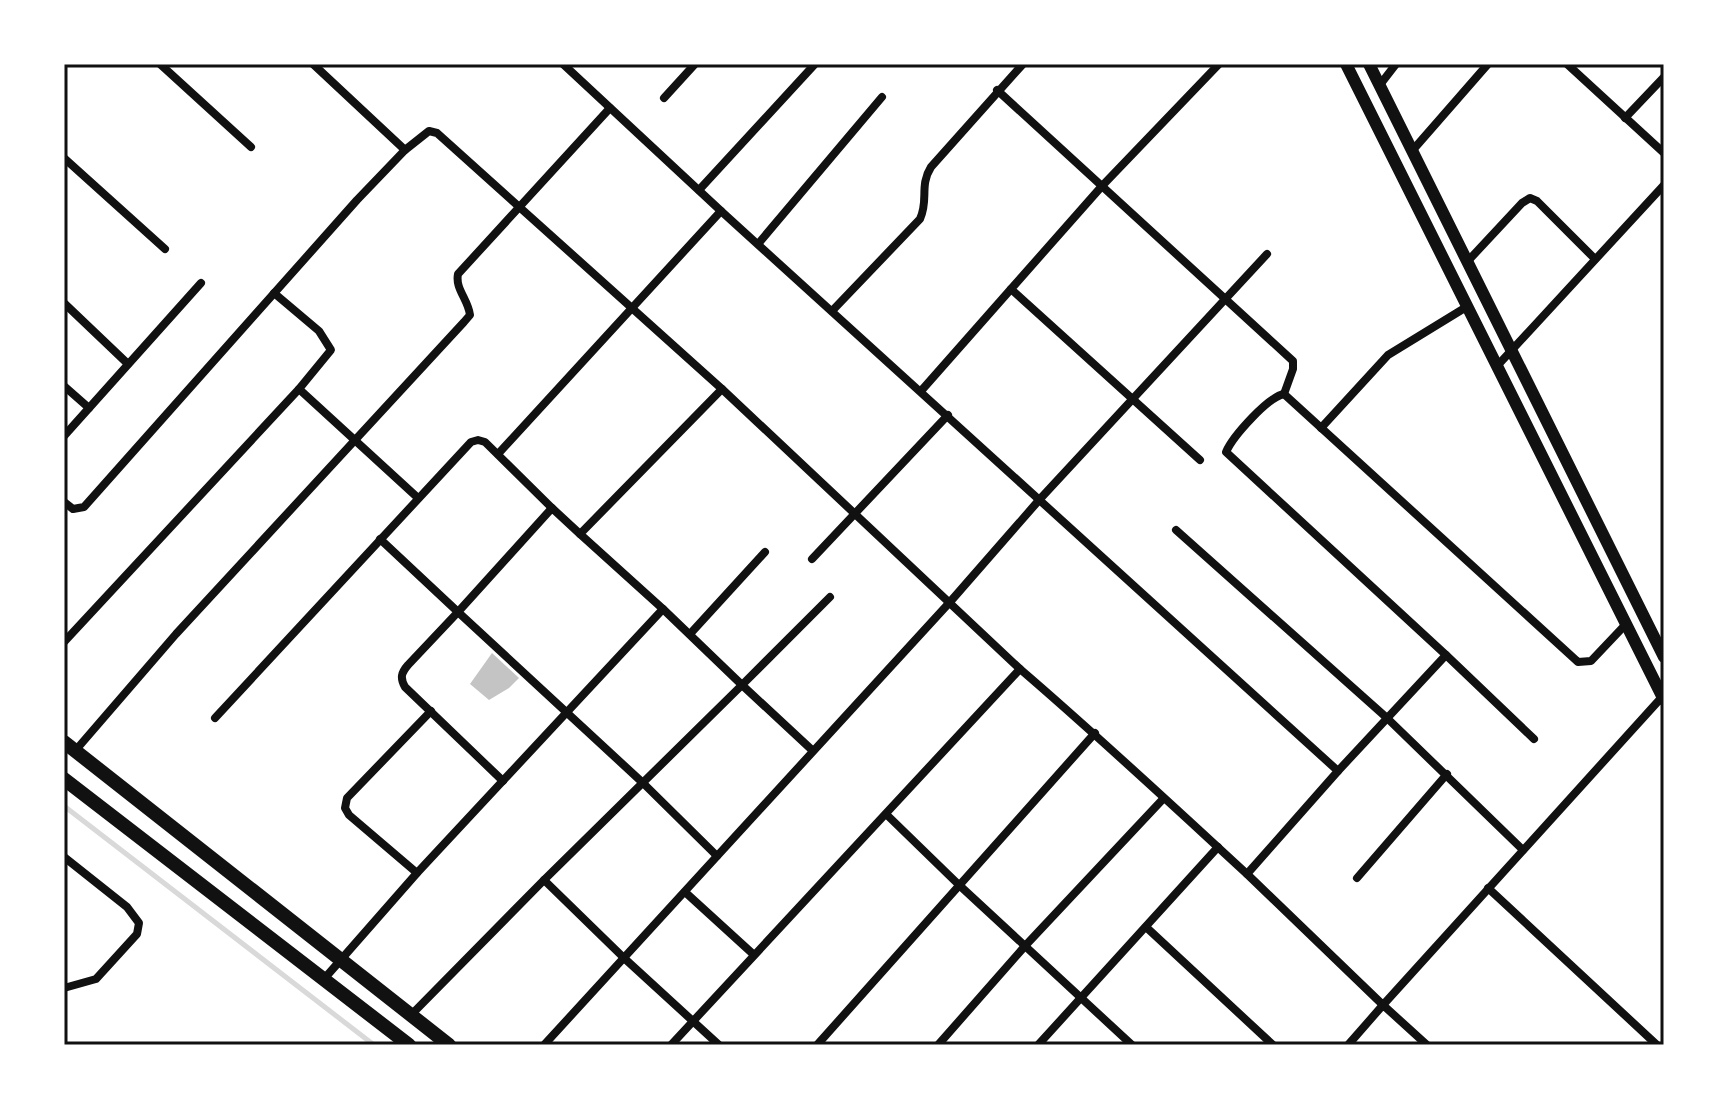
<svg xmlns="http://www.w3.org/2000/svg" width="1728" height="1109" font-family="Lato,sans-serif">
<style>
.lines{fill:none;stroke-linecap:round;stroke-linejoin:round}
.stream{stroke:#d9d9d9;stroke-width:5}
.building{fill:#c4c4c4}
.minor{stroke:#111;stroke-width:8}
.secondary{stroke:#111;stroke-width:12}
.primary{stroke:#111;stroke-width:14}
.neatline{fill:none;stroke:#111;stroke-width:3}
</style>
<rect width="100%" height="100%" fill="#fff"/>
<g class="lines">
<polyline class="stream" points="64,806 374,1045"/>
</g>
<polygon class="building" points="492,653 519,678 509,688 489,700 470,684"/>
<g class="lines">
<g class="minor">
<polyline points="160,64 251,147"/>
<polyline points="563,64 721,211"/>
<polyline points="1567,64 1664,153"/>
<polyline points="1379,86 1396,64"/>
<polyline points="997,90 1293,361 1293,369 1284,394"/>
<polyline points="664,98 695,64"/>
<polyline points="1625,118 1664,77"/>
<polyline points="405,150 429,131 437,133 722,389"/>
<polyline points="1412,151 1488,64"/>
<polyline points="64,158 165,249"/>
<polyline points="699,190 815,64"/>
<polyline points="758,244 882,97"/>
<polyline points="1467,262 1522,203 1530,198 1537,201 1595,259"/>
<polyline points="274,293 319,331 331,350 299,389"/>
<polyline points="64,303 128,364"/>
<path d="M832 311 920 219C929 200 919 186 931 167L1023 64"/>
<polyline points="1498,365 1664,185"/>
<polyline points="64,386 89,408"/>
<polyline points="921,391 1011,289"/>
<path d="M1284 394C1268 397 1233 436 1226 452L1446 655 1338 771"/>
<polyline points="1284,394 1578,662 1591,661 1627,623"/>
<polyline points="1321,428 1388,355 1468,306"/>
<polyline points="64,436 201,283"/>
<path d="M498 454 721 211 1338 771 1247 874C1172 805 1097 735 1020 669"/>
<polyline points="1200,460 1011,289 1102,186 1219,64"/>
<polyline points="64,502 73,509 84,507 357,200 405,150 313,64"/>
<polyline points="1176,530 1387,718 1523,850"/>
<polyline points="580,534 552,508 458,612 643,783 717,856"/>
<path d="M380 539 458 612 408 665C401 673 400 678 405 687L503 781"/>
<polyline points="812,559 948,415"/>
<polyline points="690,634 765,552"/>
<polyline points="64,642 299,389 418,498"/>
<polyline points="1446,655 1534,739"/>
<polyline points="215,718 471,442 478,440 485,442 552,508"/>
<polyline points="812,750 742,685 830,597"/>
<path d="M75 751 176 634 464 322 470 315C468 299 455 289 458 274L610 108"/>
<polyline points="887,815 958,884 1132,1045"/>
<polyline points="64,857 127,907 139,923 137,934 96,979 64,988"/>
<polyline points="417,873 349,815 345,808 347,798 431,711"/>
<polyline points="1247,874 1383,1005 1662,697"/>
<polyline points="1357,878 1447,774"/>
<polyline points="544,880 624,958 719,1045"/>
<polyline points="1488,888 1657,1045"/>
<polyline points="685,892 753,954"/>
<polyline points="1146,927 1273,1045"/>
<polyline points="324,979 417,873 663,609"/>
<polyline points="411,1015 544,880 742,685 663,609 580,534 722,389 1020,669 671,1045"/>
<polyline points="544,1045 950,602 1040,499 1267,254"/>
<polyline points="817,1045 1095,733"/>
<polyline points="938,1045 1025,946 1163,799"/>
<polyline points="1038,1045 1218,847"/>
<polyline points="1348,1045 1383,1005 1427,1045"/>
</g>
<g class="secondary">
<polyline points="1346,64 1664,700"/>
<polyline points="1369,64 1664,657"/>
</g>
<g class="primary">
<polyline points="64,742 449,1045"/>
<polyline points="64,779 409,1045"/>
</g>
</g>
<rect width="1728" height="1109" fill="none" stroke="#ffffff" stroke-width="132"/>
<rect x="66" y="66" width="1596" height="977" class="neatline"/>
</svg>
